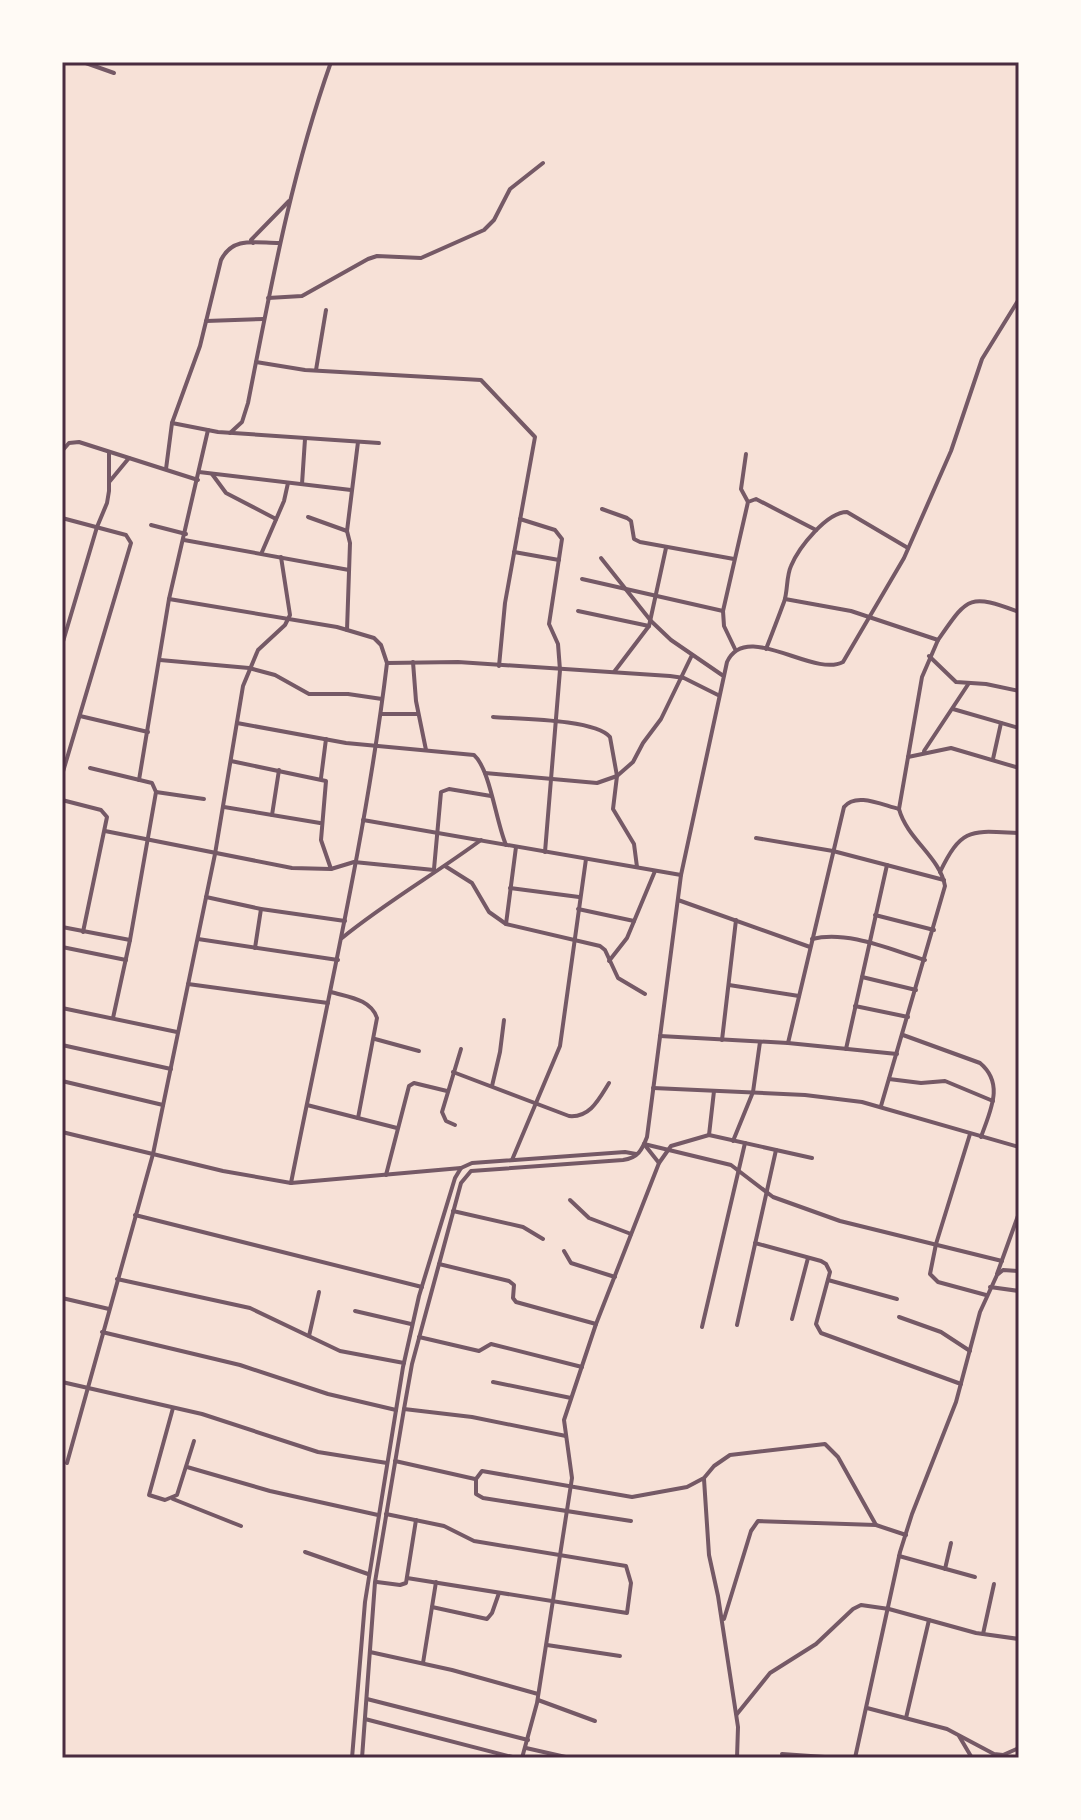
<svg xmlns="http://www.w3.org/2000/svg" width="1081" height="1820" font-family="'Zilla Slab',serif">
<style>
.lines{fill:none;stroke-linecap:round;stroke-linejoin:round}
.minor{stroke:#755966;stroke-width:4}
.neatline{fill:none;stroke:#4a2c40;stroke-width:3}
</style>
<rect width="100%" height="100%" fill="#f7e1d7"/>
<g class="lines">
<g class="minor">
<polyline points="83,62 114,73"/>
<polyline points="253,243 251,240 289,201"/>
<polyline points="268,298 302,296 368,259 377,256 421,258 484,230 494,220 510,189 543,163"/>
<polyline points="206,321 264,319"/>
<polyline points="256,362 305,370 481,380 535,437 505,603 499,666"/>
<polyline points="316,370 326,310"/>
<polyline points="172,423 218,432 379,443"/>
<path d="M230 433 242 422 248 403C271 286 291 175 331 62"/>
<polyline points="62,451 69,443 79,442 198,480"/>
<polyline points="746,454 741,489 748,502"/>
<path d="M166 469 172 423 200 346 221 260C233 236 256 243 279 243"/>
<polyline points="199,472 351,490"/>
<polyline points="212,474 226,493 276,519"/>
<polyline points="110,481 129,458"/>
<polyline points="302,484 305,439"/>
<polyline points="602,509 627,518 631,521 634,539 640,542 734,559"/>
<polyline points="308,517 347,531"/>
<polyline points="62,518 126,535 131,543 62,775"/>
<polyline points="520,519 555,530 562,539 549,624 558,644 560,670 545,852"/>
<polyline points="151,525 186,534"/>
<polyline points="184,540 349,570"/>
<polyline points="262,552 284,501 288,483"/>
<polyline points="514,552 559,560"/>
<polyline points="601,558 651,621 671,640 722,675"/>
<polyline points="582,579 723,611"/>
<path d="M169 599 337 627 374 638 381 645 387 663C366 838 325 1010 291 1183"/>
<path d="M785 599 851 611 938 640C968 597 968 593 1019 612"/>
<polyline points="578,611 649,626"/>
<polyline points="347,630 350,543 347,531 358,442"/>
<polyline points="62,645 97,527 107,503 109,491 109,452"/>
<polyline points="735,649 724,626 723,611 748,502 756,499 816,530"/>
<path d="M766 649C772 634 778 618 784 602 788 591 786 577 791 566 799 547 827 512 847 512L908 548"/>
<polyline points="929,656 956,682 986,684 1019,691"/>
<polyline points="160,660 249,668 275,675 309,694 348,694 382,699"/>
<polyline points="413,662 416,701 426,750"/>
<polyline points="387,663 458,662 670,676 684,678 718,695"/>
<polyline points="614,672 649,626 666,548"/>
<polyline points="953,709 1019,728"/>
<polyline points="381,714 418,714"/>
<polyline points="80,716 148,732"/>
<path d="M493 717C519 719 595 719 610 737L617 776 613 809 634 844 637 867"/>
<path d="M237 723 346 743 474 755C490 769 496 822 506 845"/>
<polyline points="924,751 969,683"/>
<polyline points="908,757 951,748 1019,768"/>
<polyline points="993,759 1001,723"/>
<polyline points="231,761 326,781 321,840 331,869"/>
<polyline points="90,768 152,783 156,792 130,940 113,1018"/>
<polyline points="485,773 597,783 617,776 633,762 643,743 661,719 692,655"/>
<polyline points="321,778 326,739"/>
<polyline points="139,780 169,599 208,430"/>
<polyline points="156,792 204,799"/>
<polyline points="62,800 101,810 107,817 83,932"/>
<polyline points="224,807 320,823"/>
<polyline points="272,815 279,770"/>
<polyline points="363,820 681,875"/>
<polyline points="105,831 292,868 331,869 354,862 434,870"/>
<polyline points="756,838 833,851 944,880"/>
<polyline points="445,866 472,883 489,912 506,924 600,946 605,950 618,978 645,994"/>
<polyline points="434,869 441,792 449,789 491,796"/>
<path d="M940 872C962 826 972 831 1019 833"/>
<polyline points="510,888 579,897"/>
<polyline points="206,897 261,909 345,921"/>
<polyline points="678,900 810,947"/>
<polyline points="578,909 634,921"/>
<polyline points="875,915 934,930"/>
<polyline points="506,924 516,847"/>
<polyline points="62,927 130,940"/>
<path d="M342 938C386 902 435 874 481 840"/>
<polyline points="198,939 338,960"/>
<path d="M812 939C848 930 891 950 925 960"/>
<polyline points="62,947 126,960"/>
<polyline points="255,948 261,909"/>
<polyline points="609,961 627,938 655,871"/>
<polyline points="862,977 916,990"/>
<polyline points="188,984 328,1003"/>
<polyline points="729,985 799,996"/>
<path d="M331 992C348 997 371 999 377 1018L358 1118"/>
<polyline points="855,1006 908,1017"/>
<polyline points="62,1008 177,1032"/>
<path d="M903 1035 980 1063C1005 1084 990 1111 981 1137"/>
<polyline points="660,1036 788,1043 897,1054"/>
<polyline points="375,1039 419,1051"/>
<polyline points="722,1040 736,920"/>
<path d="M788 1043 844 807C856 792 882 805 899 809"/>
<polyline points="62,1045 171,1069"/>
<polyline points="846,1049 887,865"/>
<path d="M453 1072 569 1116C590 1118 599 1099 609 1083"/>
<polyline points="889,1079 921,1083 945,1081 993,1101"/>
<polyline points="62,1081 163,1105"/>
<polyline points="492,1086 500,1052 504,1020"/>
<polyline points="653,1088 805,1095 862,1102 1019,1147"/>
<polyline points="307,1105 397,1128"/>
<path d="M881 1106 945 886C940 857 907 839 899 809L922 677 938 640"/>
<polyline points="455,1125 446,1121 442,1112 461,1049"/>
<polyline points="62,1132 223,1171 291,1183 461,1168"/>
<polyline points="970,1134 936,1244 930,1274 938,1282 986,1295"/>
<polyline points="709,1135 714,1091"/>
<polyline points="733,1141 753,1092 760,1042"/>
<polyline points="644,1144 731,1165 773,1197 840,1221 1002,1261"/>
<polyline points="644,1144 659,1163"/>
<polyline points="512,1160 560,1046 586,859"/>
<polyline points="386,1175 409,1086 414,1083 447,1091"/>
<polyline points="570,1200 589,1218 631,1234"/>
<polyline points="453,1211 523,1227 543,1239"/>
<polyline points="135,1215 422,1287"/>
<polyline points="755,1243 821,1261 826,1264 830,1272 816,1324 821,1333 961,1384"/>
<polyline points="564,1251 571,1263 615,1277"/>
<polyline points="439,1264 509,1281 514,1285 513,1298 516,1302 596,1324"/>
<polyline points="997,1274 1019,1213"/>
<polyline points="117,1279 250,1308 340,1351 404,1363"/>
<polyline points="828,1280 897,1299"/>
<polyline points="990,1287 1019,1291"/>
<polyline points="62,1298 109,1309"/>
<polyline points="355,1311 411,1324"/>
<polyline points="899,1317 941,1332 970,1351"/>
<polyline points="792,1319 808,1258"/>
<polyline points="737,1325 776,1150"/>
<polyline points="702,1327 745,1143"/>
<polyline points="102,1332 240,1365 328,1394 396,1410"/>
<polyline points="309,1336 319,1292"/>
<polyline points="419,1337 479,1351 491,1344 582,1367"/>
<polyline points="62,1382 202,1414 318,1452 387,1463"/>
<polyline points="493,1382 571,1398"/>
<polyline points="173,1408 149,1495 165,1500 177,1495 194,1441"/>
<polyline points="404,1409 472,1417 566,1436"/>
<polyline points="395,1461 475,1479"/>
<polyline points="67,1463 153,1154 215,854 243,686 258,650 285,625 290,615 281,557"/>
<polyline points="187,1467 270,1491 378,1515"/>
<polyline points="704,1479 709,1555 718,1596 738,1727 737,1758"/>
<polyline points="173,1499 241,1526"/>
<polyline points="386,1514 444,1526 474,1541 626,1566 631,1583 627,1613 407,1578"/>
<polyline points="631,1521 483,1498 476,1494 476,1479 482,1471 632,1497 687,1487 704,1478 714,1466 730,1455 825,1444 838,1457 876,1525"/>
<polyline points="305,1552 368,1574"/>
<polyline points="899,1556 975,1577"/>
<polyline points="945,1569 951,1543"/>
<polyline points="377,1582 400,1585 406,1583 416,1520"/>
<polyline points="432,1607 487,1619 492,1613 499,1593"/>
<polyline points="724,1619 751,1531 758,1521 876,1525 906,1535"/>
<polyline points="983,1634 994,1584"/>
<polyline points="547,1645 620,1656"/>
<polyline points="370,1652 452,1670 538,1694"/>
<polyline points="423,1663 436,1582"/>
<polyline points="367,1699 528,1740"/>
<polyline points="538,1700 595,1721"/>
<polyline points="867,1708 947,1729 994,1754 1003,1755 1019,1748"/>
<polyline points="737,1714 770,1673 816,1644 853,1609 861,1605 889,1609 976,1633 1019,1639"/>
<polyline points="906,1718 929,1620"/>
<polyline points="365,1719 516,1758"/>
<polyline points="959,1736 972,1758"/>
<polyline points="526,1748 570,1758"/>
<polyline points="782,1754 839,1758"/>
<polyline points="352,1758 365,1602 403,1367 419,1296 455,1178 461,1168 472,1163 625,1152 636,1154"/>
<path d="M362 1758 375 1582 404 1409 412 1364 461 1183 471 1171 623 1160C638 1158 642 1150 647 1137L681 875 727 662C746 620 813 678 843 662L904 558 951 451 982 359 1019 299"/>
<polyline points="522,1758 537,1703 572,1478 564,1420 596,1324 659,1163 671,1146 709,1135 812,1158"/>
<polyline points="855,1758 900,1552 912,1514 956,1402 980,1312 997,1275 1003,1270 1019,1271"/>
</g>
</g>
<rect width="1081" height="1820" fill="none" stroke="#fffaf5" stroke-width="128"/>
<rect x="64" y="64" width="953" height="1692" class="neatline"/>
</svg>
